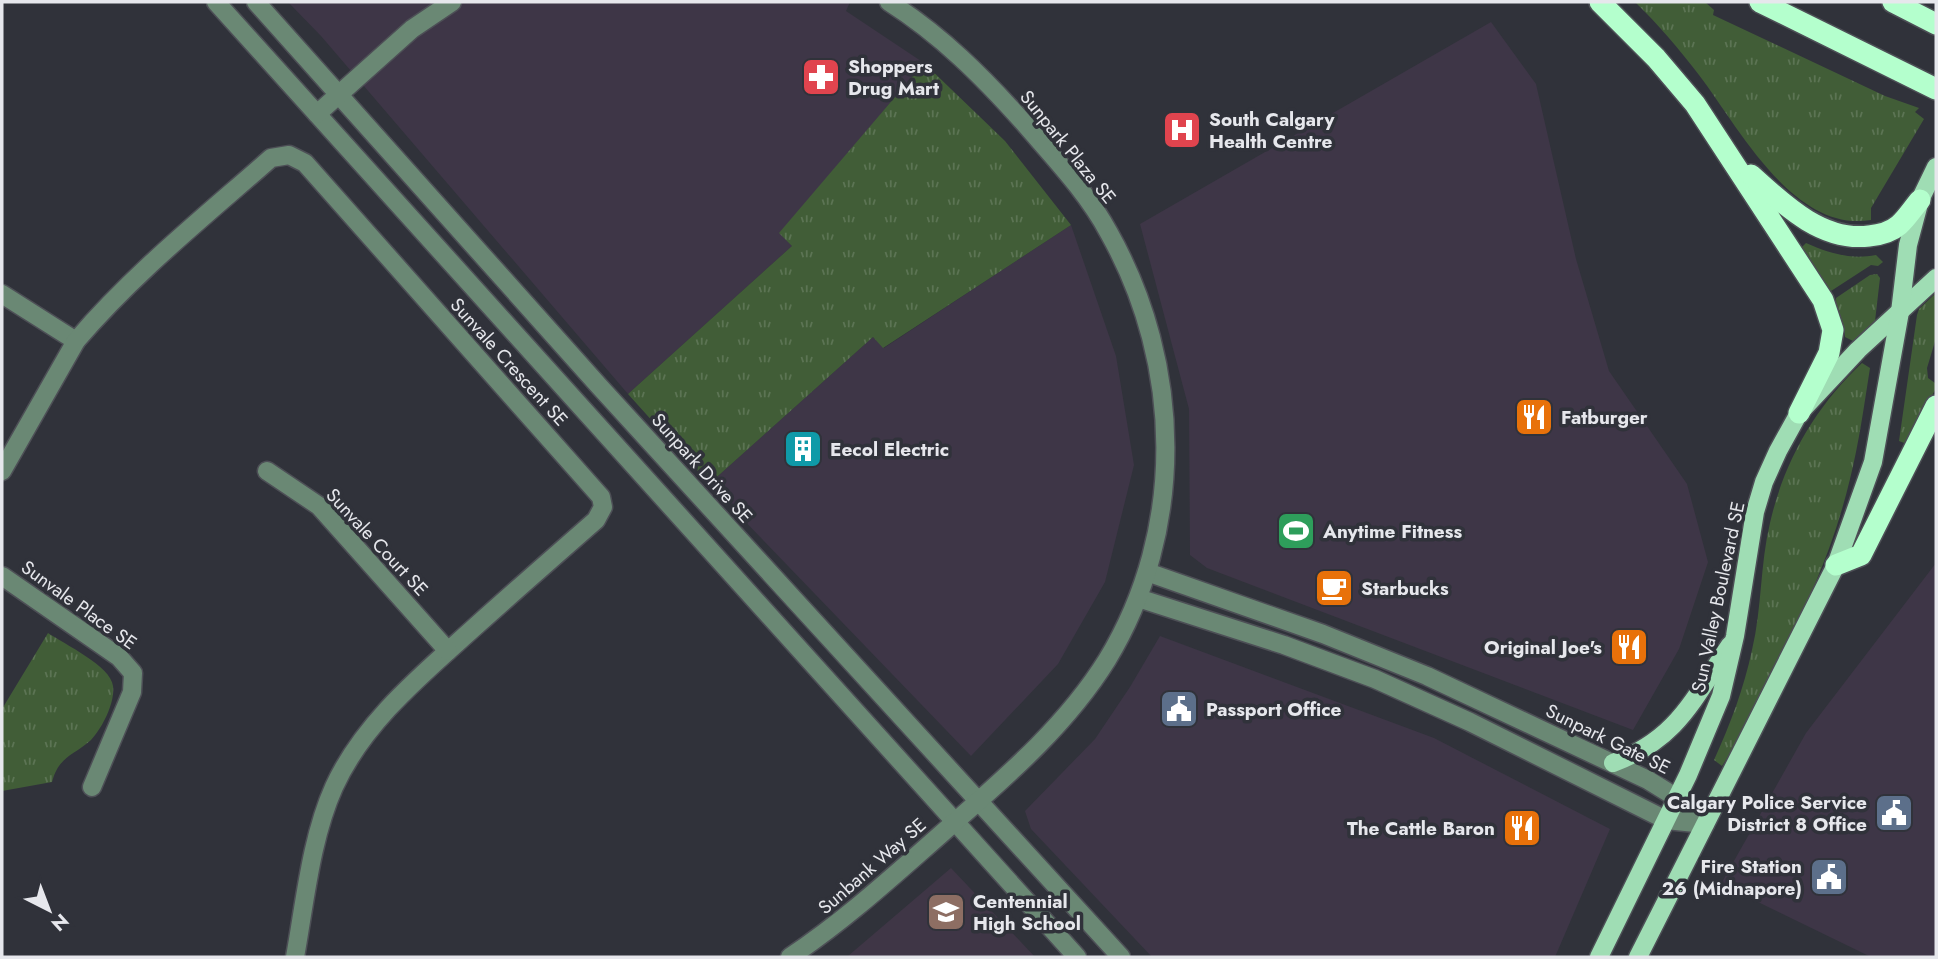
<svg xmlns="http://www.w3.org/2000/svg" width="1938" height="959" font-family="Jost,sans-serif">
<style>
.commercial{fill:#3e3647}
.education{fill:#3f3646}
.grass{fill:url(#grass-tufts)}
.lines{fill:none;stroke-linecap:round;stroke-linejoin:round}
.minor-casing{stroke:#4d4f56;stroke-width:21}
.major-casing{stroke:#4d4f56;stroke-width:21}
.highway-casing{stroke:#4d4f56;stroke-width:24}
.minor{stroke:#6a8874;stroke-width:18}
.major{stroke:#9fddb4;stroke-width:18}
.highway{stroke:#b4ffcd;stroke-width:21}
.labels{text-anchor:middle;dominant-baseline:central;stroke-width:7;stroke-linejoin:round;paint-order:stroke}
.poi-label{font-size:19px;font-weight:bold;fill:#e6e7ec;stroke:#30323a;text-anchor:start}
.street-label{font-size:19px;fill:#e6e7ec;stroke:#30323a}
</style>
<defs>
<pattern id="grass-tufts" width="24" height="20" patternUnits="userSpaceOnUse" patternTransform="scale(1.75)"><rect width="24" height="20" fill="#415d37"/><path d="M3 7l-1-3M5 7V3M7 7l1-3M15 17l-1-3M17 17v-4M19 17l1-3" fill="none" stroke="#5c7454"/></pattern>
</defs>
<rect width="100%" height="100%" fill="#30323a"/>
<g class="commercial">
<polygon points="288,2 850,2 846,11 924,63 780,233 792,246 628,394 321,36"/>
<polygon points="1491,22 1536,84 1576,259 1609,371 1687,484 1708,562 1679,649 1633,730 1207,568 1190,555 1189,409 1140,224"/>
<polygon points="1071,225 1116,356 1134,465 1105,582 1058,664 971,756 709,484 873,337 884,348"/>
<polygon points="1936,563 1936,957 1871,957 1721,884 1806,733"/>
<polygon points="1160,636 1434,738 1610,829 1555,957 1152,957 1031,829 1025,811 1095,739 1130,687"/>
</g>
<polygon class="education" points="951,868 1035,957 846,957 848,956"/>
<g class="grass">
<path d="M1635 2H1705L1714 10 1713 15 1885 96 1919 108 1915 112 1924 119 1871 208V220C1793 233 1738 126 1699 75 1679 49 1658 24 1635 2Z"/>
<polygon points="924,63 1005,141 1071,225 883,348 873,337 709,484 628,394 792,246 779,233"/>
<path d="M1806 243C1829 253 1850 260 1876 255L1883 262 1878 266 1871 265 1831 291 1826 289 1799 250Z"/>
<path d="M1877 274 1880 278 1875 321 1853 341 1845 337C1845 321 1835 307 1836 298L1870 275Z"/>
<polygon points="1936,293 1936,338 1927,368 1928,378 1935,383 1936,388 1907,444 1899,441 1917,315 1919,309"/>
<path d="M1862 363 1870 368C1864 406 1859 443 1850 479 1834 547 1805 610 1774 672 1758 704 1742 736 1722 766L1714 760C1730 725 1744 688 1752 650 1762 608 1760 564 1770 523 1784 461 1816 406 1862 363Z"/>
<path d="M48 633C64 644 111 666 113 686 114 693 112 701 110 707 106 719 99 731 91 740 73 756 59 756 52 782L2 791V709Z"/>
</g>
<g class="lines">
<defs>
<g id="minor">
<polyline points="216,2 1077,957"/>
<polyline points="256,2 599,386 1121,957"/>
<polyline points="317,114 412,29 452,2"/>
<polyline points="2,294 76,341"/>
<path d="M2 471 76 341C134 273 204 217 271 158L289 155 305 163 601 497 603 507 596 520C556 555 516 590 477 625 424 673 364 721 334 787 311 838 305 902 295 957"/>
<polyline points="267,471 319,506 448,651"/>
<polyline points="1147,572 1323,634 1427,676 1648,780 1677,798 1705,824"/>
<polyline points="2,576 119,657 133,673 132,692 92,787"/>
<polyline points="1138,598 1284,645 1375,679 1470,722 1666,820 1705,824"/>
<path d="M790 957C844 921 891 878 940 835 1000 782 1064 729 1107 660 1186 530 1183 365 1109 233 1087 192 1054 158 1024 123 983 77 941 35 889 2"/>
</g>
<g id="major">
<path d="M1613 763C1678 739 1693 699 1730 645"/>
<polyline points="1599,957 1688,775 1721,696 1735,636 1755,512 1764,482 1778,451 1799,413 1858,350 1936,278"/>
<polyline points="1638,957 1836,565 1873,462 1900,312 1908,245 1920,200 1936,167"/>
</g>
<g id="highway">
<polyline points="1600,2 1656,58 1695,104 1823,300 1833,330 1829,353 1799,413"/>
<polyline points="1760,2 1936,89"/>
<polyline points="1893,2 1936,24"/>
<path d="M1751 175C1783 204 1822 242 1869 236 1879 235 1891 232 1899 225 1907 218 1913 208 1920 200"/>
<polyline points="1836,565 1861,555 1936,406"/>
</g>
</defs>
<use href="#minor" class="minor-casing"/>
<use href="#major" class="major-casing"/>
<use href="#highway" class="highway-casing"/>
<use href="#minor" class="minor"/>
<use href="#major" class="major"/>
<use href="#highway" class="highway"/>
</g>
<defs>
<symbol id="pharmacy-square" viewBox="-11 -11 22 22"><rect x="-9" y="-9" width="18" height="18" rx="4" fill="#e0444e" stroke="#30323a"/><path d="M-2-6h4v4h4v4h-4v4h-4v-4h-4v-4h4Z" fill="#fff"/></symbol>
<symbol id="hospital-square" viewBox="-11 -11 22 22"><rect x="-9" y="-9" width="18" height="18" rx="4" fill="#e0444e" stroke="#30323a"/><path d="M-5-5h3v3.5h4V-5h3V5h-3V1.5h-4V5h-3Z" fill="#fff"/></symbol>
<symbol id="restaurant-square" viewBox="-11 -11 22 22"><rect x="-9" y="-9" width="18" height="18" rx="4" fill="#e8710a" stroke="#30323a"/><path d="M-5-6h1v4h1v-4h1v4h1v-4h1v5L-1.5 .5V6h-2V.5L-5-1ZM5-6V6H3V1.5H1.5Q1.5-4 5-6Z" fill="#fff"/></symbol>
<symbol id="building-square" viewBox="-11 -11 22 22"><rect x="-9" y="-9" width="18" height="18" rx="4" fill="#0f9aa8" stroke="#30323a"/><path d="M-4-6H4V6H1V3H-1V6H-4ZM-2.5-4.3h1.7v1.8h-1.7ZM.8-4.3h1.7v1.8H.8ZM-2.5-1h1.7V.8h-1.7ZM.8-1h1.7V.8H.8Z" fill="#fff"/></symbol>
<symbol id="stadium-square" viewBox="-11 -11 22 22"><rect x="-9" y="-9" width="18" height="18" rx="4" fill="#2e9e5b" stroke="#30323a"/><path d="M0-5a6.5 5 0 1 0 0 10a6.5 5 0 1 0 0-10ZM-3.5-1.8h7v3.6h-7Z" fill="#fff"/></symbol>
<symbol id="cafe-square" viewBox="-11 -11 22 22"><rect x="-9" y="-9" width="18" height="18" rx="4" fill="#e8710a" stroke="#30323a"/><path d="M-5.5-4.5H6V0H3Q3 3.5 0 3.5H-2.5Q-5.5 3.5-5.5 0ZM3-3.2v2h1.7v-2ZM-6 4.5H4V6H-6Z" fill="#fff"/></symbol>
<symbol id="civic-square" viewBox="-11 -11 22 22"><rect x="-9" y="-9" width="18" height="18" rx="4" fill="#5c6f8a" stroke="#30323a"/><path d="M-.6-6.5H3V-4.5H.6V-3L4-1V1h2V6H-6V1h2V-1L-.6-3ZM-1.2 2.5V6h2.4V2.5Z" fill="#fff"/></symbol>
<symbol id="school-square" viewBox="-11 -11 22 22"><rect x="-9" y="-9" width="18" height="18" rx="4" fill="#8d6e63" stroke="#30323a"/><path d="M0-5L7-2L0 1L-7-2ZM-4 1L0 2.5L4 1V4Q0 6-4 4Z" fill="#fff"/></symbol>
</defs>
<g fill-rule="evenodd">
<use href="#pharmacy-square" x="799" y="55" width="44" height="44"/>
<use href="#hospital-square" x="1160" y="108" width="44" height="44"/>
<use href="#restaurant-square" x="1512" y="395" width="44" height="44"/>
<use href="#building-square" x="781" y="427" width="44" height="44"/>
<use href="#stadium-square" x="1274" y="509" width="44" height="44"/>
<use href="#cafe-square" x="1312" y="566" width="44" height="44"/>
<use href="#restaurant-square" x="1607" y="625" width="44" height="44"/>
<use href="#civic-square" x="1157" y="687" width="44" height="44"/>
<use href="#civic-square" x="1872" y="791" width="44" height="44"/>
<use href="#restaurant-square" x="1500" y="806" width="44" height="44"/>
<use href="#civic-square" x="1807" y="855" width="44" height="44"/>
<use href="#school-square" x="924" y="890" width="44" height="44"/>
</g>
<g class="labels">
<g class="poi-label">
<text x="848" y="66">Shoppers<tspan x="848" dy="22">Drug Mart</tspan></text>
<text x="1209" y="119">South Calgary<tspan x="1209" dy="22">Health Centre</tspan></text>
<text x="1561" y="417">Fatburger</text>
<text x="830" y="449">Eecol Electric</text>
<text x="1323" y="531">Anytime Fitness</text>
<text x="1361" y="588">Starbucks</text>
<text x="1602" y="647" text-anchor="end">Original Joe's</text>
<text x="1206" y="709">Passport Office</text>
<text x="1867" y="802" text-anchor="end">Calgary Police Service<tspan x="1867" dy="22">District 8 Office</tspan></text>
<text x="1495" y="828" text-anchor="end">The Cattle Baron</text>
<text x="1802" y="866" text-anchor="end">Fire Station<tspan x="1802" dy="22">26 (Midnapore)</tspan></text>
<text x="973" y="901">Centennial<tspan x="973" dy="22">High School</tspan></text>
</g>
<g class="street-label">
<text transform="translate(1068 147) rotate(51)">Sunpark Plaza SE</text>
<text transform="translate(509 362) rotate(48)">Sunvale Crescent SE</text>
<text transform="translate(702 468) rotate(48)">Sunpark Drive SE</text>
<text transform="translate(377 542) rotate(47)">Sunvale Court SE</text>
<text transform="translate(1718 597) rotate(-78)">Sun Valley Boulevard SE</text>
<text transform="translate(79 605) rotate(36)">Sunvale Place SE</text>
<text transform="translate(1608 739) rotate(26)">Sunpark Gate SE</text>
<text transform="translate(872 866) rotate(-41)">Sunbank Way SE</text>
</g>
</g>
<rect width="1938" height="959" fill="none" stroke="#e6e7ec" stroke-width="7"/>
<g transform="translate(49 910) rotate(138)" stroke="#30323a" stroke-width="5" paint-order="stroke">
<path d="M0-5L12 26L0 18L-12 26Z" fill="#e6e7ec"/>
<text y="-10" font-size="19" font-weight="bold" text-anchor="middle" fill="#e6e7ec">N</text>
</g>
</svg>
